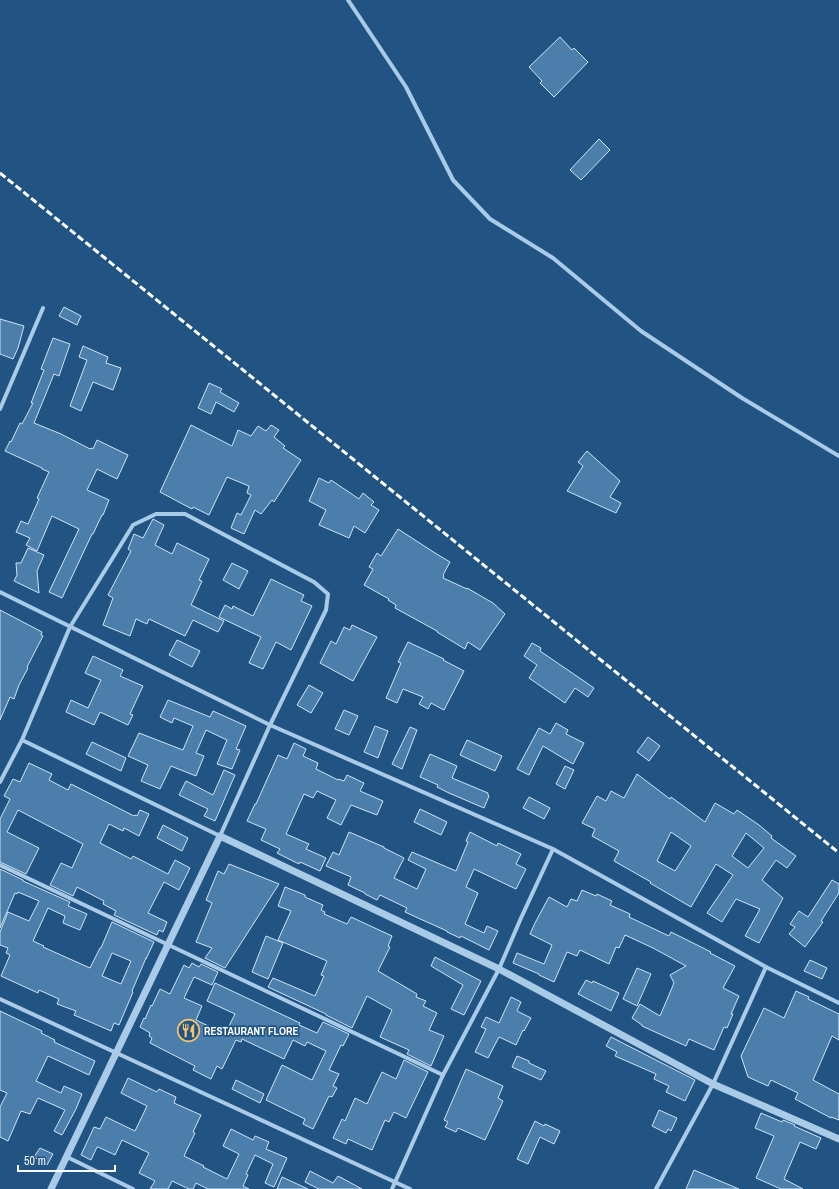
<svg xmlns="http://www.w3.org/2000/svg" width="839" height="1189" font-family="'Archivo Narrow',sans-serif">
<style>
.building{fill:#4b7eab;stroke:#cee3f6;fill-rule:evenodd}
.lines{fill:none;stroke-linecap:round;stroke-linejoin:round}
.minor{stroke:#aacbe8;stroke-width:4}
.tertiary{stroke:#aacbe8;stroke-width:7}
.rail{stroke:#fff;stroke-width:3;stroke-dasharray:7 3;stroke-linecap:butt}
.labels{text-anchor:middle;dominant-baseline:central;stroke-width:3.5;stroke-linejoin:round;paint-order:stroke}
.poi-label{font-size:11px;font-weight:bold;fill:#fff;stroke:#225483;text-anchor:start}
</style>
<rect width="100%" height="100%" fill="#225483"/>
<g class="building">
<polygon points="560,37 572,50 574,48 588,62 554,97 540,83 542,81 529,67"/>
<polygon points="599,139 610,150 581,180 570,170"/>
<polygon points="64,307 81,316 77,325 59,316"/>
<polygon points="0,319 24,326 18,348 13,359 0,354"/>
<polygon points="53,338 70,344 59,376 54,374 34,423 61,434 90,449 91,448 93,449 97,440 128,455 117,479 97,469 87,490 109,500 103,515 102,515 93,534 92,534 62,598 49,592 79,529 52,516 37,551 26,545 30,538 16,532 21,521 28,524 39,499 37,498 49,472 42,469 42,468 5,451 10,441 11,442 20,423 22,424 33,403 31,403 44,370 41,369"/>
<polygon points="83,346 108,357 106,363 121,368 113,390 93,382 81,411 70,406 87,360 79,357"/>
<polygon points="209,383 222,389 220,392 239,403 234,412 216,402 211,414 198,408"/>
<polygon points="191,425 232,446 238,430 251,436 258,426 266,431 271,425 279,430 274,437 285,446 283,448 301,460 274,502 272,500 261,514 255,510 244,534 231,528 237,513 241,515 251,495 247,493 249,486 227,477 209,515 193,507 192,509 160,492"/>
<polygon points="587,451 620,481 610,497 621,503 616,513 567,491 583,466 578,462"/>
<polygon points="319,478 329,483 331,480 359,499 363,493 374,502 371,505 379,510 365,533 354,526 349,538 319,525 326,510 309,501"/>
<polygon points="153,519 164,525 155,545 172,554 177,543 209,559 199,580 202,581 191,605 224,621 218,632 193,620 185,636 149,619 147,624 136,619 130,636 103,625 113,598 108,595 131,551 128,549 134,534 143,538"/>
<polygon points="398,529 435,553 450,562 443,575 444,576 443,578 467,589 467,588 493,603 505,614 480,650 468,642 465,649 437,632 437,631 395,608 396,605 388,600 389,599 364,585 373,569 369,567 377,553 381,556"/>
<polygon points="28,548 44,555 37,571 39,593 14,581 17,575 16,563 21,563"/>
<polygon points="232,563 248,571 239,589 223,580"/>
<polygon points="271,579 304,595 301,601 312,606 291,650 276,642 263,669 249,663 261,637 219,617 225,605 232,609 233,606 253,616"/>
<polygon points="0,610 42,632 41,635 43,636 27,667 28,668 19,685 14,699 10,697 0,720"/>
<polygon points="352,625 377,637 353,681 320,663 331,641 336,644 344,627 350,630"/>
<polygon points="177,640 200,651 192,667 169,655"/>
<polygon points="408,642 444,659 443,660 464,671 444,710 431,703 428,709 419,704 423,697 403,689 397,703 386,698 401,663 398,662"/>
<polygon points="532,643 541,648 540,651 594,688 588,697 575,688 565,703 529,678 537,665 524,656"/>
<polygon points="93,656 123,670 120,676 143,686 130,714 133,715 128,725 100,712 94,725 66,712 71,700 88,708 101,680 85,673"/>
<polygon points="309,685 323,693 311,713 297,705"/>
<polygon points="168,700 210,717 213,711 246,726 236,749 240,750 232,769 217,764 227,740 206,730 196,753 204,756 196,776 171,766 160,789 141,781 148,765 128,756 139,733 183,750 193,726 174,718 172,723 160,717"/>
<polygon points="344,710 358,716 349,735 335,729"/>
<polygon points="556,723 568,730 566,734 584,743 573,764 543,746 529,775 517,769 539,728 550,734"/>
<polygon points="375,726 388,731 378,758 364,752"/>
<polygon points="410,727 417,730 402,769 392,764"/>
<polygon points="648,737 660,746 649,761 637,752"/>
<polygon points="467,740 502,756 495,771 460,755"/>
<polygon points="92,742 126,758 121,771 86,754"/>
<polygon points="294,743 306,749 303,756 318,763 316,769 338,780 338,779 344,781 347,775 364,783 360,791 383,801 377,815 351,805 341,825 327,818 336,800 317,791 313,798 304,794 286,834 309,844 306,849 326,858 320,871 300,862 299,864 277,853 280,849 261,840 266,829 247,821 255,804 256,804 278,755 287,759"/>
<polygon points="430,754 457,766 452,778 488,793 488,795 489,796 484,808 449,793 437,787 438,785 420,777"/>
<polygon points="29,763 52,774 49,780 68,790 71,784 134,816 135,815 137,816 140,810 149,814 139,836 124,828 123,831 109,824 100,843 131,859 133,856 168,874 175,860 190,868 179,890 164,882 148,913 167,922 163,932 159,930 157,935 114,915 116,911 103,904 104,901 77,887 73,896 50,885 61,863 72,868 83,844 18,810 7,832 39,848 26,874 0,862 0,819 10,799 4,796 13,779 20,782"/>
<polygon points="565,766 574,770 565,789 556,784"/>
<polygon points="224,770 235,775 215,821 204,816 208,809 179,795 186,781 213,795"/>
<path d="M637 774 670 799 671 797 705 822 715 803 734 814 737 810 759 825 772 836 771 838 796 856 787 868 776 860 762 880 783 898 759 943 745 936 760 909 736 899 722 922 707 913 733 875 716 864 691 907 650 883 651 882 614 861 619 851 592 836 595 829 582 823 597 796 606 801 611 791 624 798ZM671 832 691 846 675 871 657 861ZM746 833 764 848 748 868 732 856Z"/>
<polygon points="529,797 550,808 544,819 523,808"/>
<polygon points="420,809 447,822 441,835 414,822"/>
<polygon points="163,825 188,838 182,851 157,838"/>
<polygon points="349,832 384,847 384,848 404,858 394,878 417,889 426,869 408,860 412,852 456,871 468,842 466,841 470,832 497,846 498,843 521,854 516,864 526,869 516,889 474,869 466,887 478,893 465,924 484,933 487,926 498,931 489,950 461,936 460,938 447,932 447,931 418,918 405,912 407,908 380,895 377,900 365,894 365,893 348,885 351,877 326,866 333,852 339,855"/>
<polygon points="229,864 279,884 225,968 205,958 212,948 196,942 212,903 206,900 218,871 224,874"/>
<path d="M0 869 23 880V881L70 902 68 906 87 914 80 930 63 923 65 916 48 908 33 941 44 946 43 947 90 968 100 948H101L112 922 154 942 146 959V958L132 991 133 992 119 1025 114 1023 111 1031 74 1015 76 1011 57 1004 59 999 39 990 38 993 1 976 10 955 6 953 8 948 0 945V932L8 912 29 921 39 901 18 892 17 894 15 893 0 928ZM112 953 131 961 121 984 102 976Z"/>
<polygon points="832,880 839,884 839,893 821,921 823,922 805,947 789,934 795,927 790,924 799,911 808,917"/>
<polygon points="285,887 305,895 305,897 323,905 321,910 325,912 324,914 347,924 351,917 392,936 388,946 390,947 378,971 417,994 416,997 426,1001 423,1006 437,1013 429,1030 444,1036 431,1066 407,1054 409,1050 380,1037 392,1010 367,996 352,1028 326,1015 326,1014 268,987 273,978 315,996 324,976 321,975 327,961 278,940 291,911 278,906"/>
<polygon points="582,890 596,896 597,894 612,901 610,905 630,914 629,917 669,936 671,932 711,952 710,953 735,966 723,988 739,996 731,1014 733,1014 727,1028 724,1027 714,1050 689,1039 686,1046 642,1026 642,1025 632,1018 640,1004 660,1016 674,983 670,975 686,966 653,948 625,935 619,948 616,947 609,964 580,950 577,956 567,952 554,982 539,975 539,974 513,963 517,953 544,964 552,945 530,934 535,923 549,897 567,907 571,899 577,901"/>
<polygon points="266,936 283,943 268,979 252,972"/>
<polygon points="435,957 481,981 464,1015 451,1009 463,985 431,966"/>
<polygon points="810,960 827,968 822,979 804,971"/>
<polygon points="192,963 199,967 201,964 218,972 212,985 194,977 184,998 202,1006 196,1020 225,1034 235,1014 207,1001 215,983 300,1023 299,1025 317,1033 323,1022 349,1034 343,1046 341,1045 329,1070 339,1074 333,1086 337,1088 332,1097 329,1096 313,1129 303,1124 305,1119 266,1100 282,1065 312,1080 326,1051 307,1042 305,1046 293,1040 284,1059 242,1039 241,1042 236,1040 222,1069 217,1066 211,1079 193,1070 195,1066 150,1043 152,1038 149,1036 150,1033 140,1027 144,1018 145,1019 151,1005 152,1006 160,989 170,994 184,965 189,968"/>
<polygon points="637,968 651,974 637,1006 623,999"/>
<polygon points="586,980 592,983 593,981 619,993 611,1011 578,994"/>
<polygon points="796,991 809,997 808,999 839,1014 839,1040 832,1036 813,1080 839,1094 839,1120 831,1117 831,1118 795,1099 798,1093 771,1080 768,1086 748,1077 741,1056 764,1008 784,1018"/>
<polygon points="511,997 521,1002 517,1011 531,1018 524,1031 523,1030 516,1045 499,1037 488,1058 475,1052 486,1029 481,1027 486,1017 499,1023"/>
<polygon points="0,1011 42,1031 41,1033 55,1040 54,1042 95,1061 89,1075 48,1056 36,1081 61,1093 64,1086 82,1094 76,1109 62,1135 54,1131 65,1110 38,1098 30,1114 21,1111 8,1141 0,1137 0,1107 7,1093 0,1090"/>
<polygon points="611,1037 695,1080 685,1101 666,1092 669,1086 654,1079 656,1074 615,1056 617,1052 606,1046"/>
<polygon points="517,1056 529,1061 529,1063 546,1071 541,1080 512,1067"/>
<polygon points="404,1060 428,1072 406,1118 394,1112 389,1122 385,1120 372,1150 348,1139 346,1144 333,1138 342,1119 345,1121 355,1098 367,1104 382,1072 396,1079"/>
<polygon points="466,1069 503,1086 498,1098 503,1101 485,1140 458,1128 456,1132 445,1127 448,1122 444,1120"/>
<polygon points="128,1078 157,1092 159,1089 176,1097 174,1103 201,1115 193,1132 195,1133 184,1156 204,1166 203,1167 227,1179 239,1154 223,1146 231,1129 253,1140 255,1136 269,1142 266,1149 287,1158 274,1187 265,1183 273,1164 255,1155 246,1174 248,1175 243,1186 249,1189 208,1189 196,1183 193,1189 189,1189 172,1181 168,1189 150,1189 155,1181 139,1173 149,1153 122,1140 115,1155 98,1147 97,1147 91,1160 81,1155 94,1127 100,1129 106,1117 135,1131 147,1106 121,1093"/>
<polygon points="236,1080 264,1094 260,1103 232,1089"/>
<polygon points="659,1110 677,1118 671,1131 668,1129 666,1133 652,1126"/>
<polygon points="761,1113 782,1122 783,1120 795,1125 794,1126 821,1138 816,1149 800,1142 784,1179 803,1189 781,1189 756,1178 774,1136 755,1128"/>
<polygon points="535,1121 544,1126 545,1124 560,1131 554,1144 540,1137 528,1164 517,1159"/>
<polygon points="40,1148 53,1154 47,1165 34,1157"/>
<polygon points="694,1170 739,1189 686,1189"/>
<polygon points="310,1171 333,1183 338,1176 362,1189 319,1189 305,1182"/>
<polygon points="282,1177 308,1189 277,1189"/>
</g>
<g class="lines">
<g class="minor">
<polyline points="348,0 406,87 453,180 490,219 553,258 641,331 742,398 839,456"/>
<polyline points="0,409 43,308"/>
<polyline points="0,592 270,725 553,849 766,967 839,1003"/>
<polyline points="0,782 22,740 70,627 133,525 156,514 185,514 314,582 328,594 326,610 270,725 220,836 22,740"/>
<polyline points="0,865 443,1075"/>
<polyline points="0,999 410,1189"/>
<polyline points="67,1157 133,1189"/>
<polyline points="392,1189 443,1075 499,969 521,918 553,849"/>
<polyline points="656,1189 713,1084 766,967"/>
</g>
<polyline class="tertiary" points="51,1189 220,836 499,969 713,1084 839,1139"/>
<polyline class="rail" points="0,173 839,853"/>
</g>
<defs>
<symbol id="restaurant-ring" viewBox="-11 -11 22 22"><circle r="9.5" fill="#225483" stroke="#f4c26d" stroke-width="1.5"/><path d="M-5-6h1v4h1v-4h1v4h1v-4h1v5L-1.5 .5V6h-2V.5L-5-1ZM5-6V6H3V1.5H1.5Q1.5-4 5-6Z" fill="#f4c26d"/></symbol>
</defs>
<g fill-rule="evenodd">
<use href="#restaurant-ring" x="176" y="1018" width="25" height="25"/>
</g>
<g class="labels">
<g class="poi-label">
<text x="204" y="1031">RESTAURANT FLORE</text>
</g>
</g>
<path d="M18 1165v6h97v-6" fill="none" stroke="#ffffff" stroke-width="2"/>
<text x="24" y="1165" font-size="12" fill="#ffffff" stroke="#225483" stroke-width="3" paint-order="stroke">50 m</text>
</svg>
